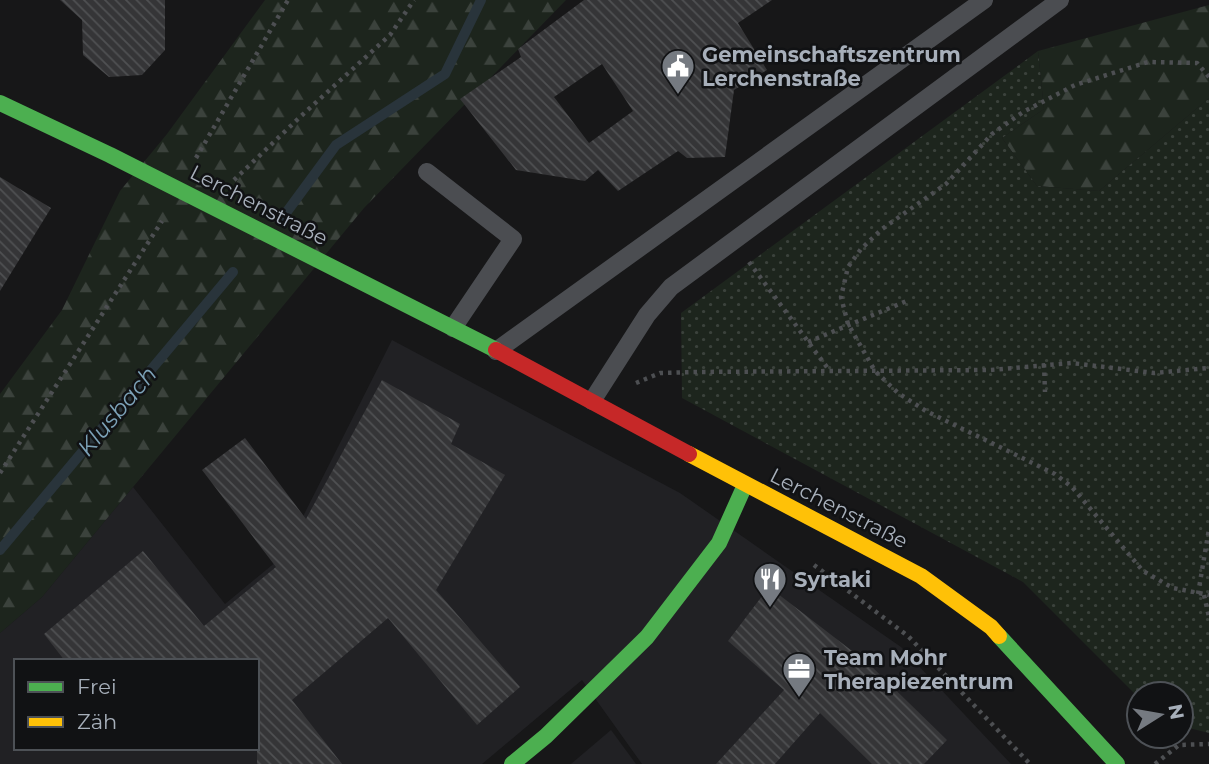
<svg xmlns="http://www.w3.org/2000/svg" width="1209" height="764" font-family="Montserrat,sans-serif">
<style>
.built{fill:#212124;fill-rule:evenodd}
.forest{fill:url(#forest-firs)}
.park{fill:url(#park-dots)}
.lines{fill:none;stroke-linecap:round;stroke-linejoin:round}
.stream{stroke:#29343b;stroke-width:10}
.building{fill:url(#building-back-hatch);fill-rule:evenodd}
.path{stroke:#4d4f52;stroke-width:4.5;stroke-dasharray:3.5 5;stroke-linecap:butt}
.lane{stroke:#4b4d51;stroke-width:18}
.fast{stroke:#4caf50;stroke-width:16}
.slow{stroke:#ffc107;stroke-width:16}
.jam{stroke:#c62828;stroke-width:16}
.labels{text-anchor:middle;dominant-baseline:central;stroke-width:5;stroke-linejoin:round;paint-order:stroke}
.poi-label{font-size:21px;font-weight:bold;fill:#a7afba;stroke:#111214;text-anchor:start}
.street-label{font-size:21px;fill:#a7afba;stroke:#111214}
.water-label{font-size:23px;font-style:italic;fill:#7ca1b7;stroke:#111214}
</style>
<defs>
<pattern id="forest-firs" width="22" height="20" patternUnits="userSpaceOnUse" patternTransform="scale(1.75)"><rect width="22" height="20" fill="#1d251d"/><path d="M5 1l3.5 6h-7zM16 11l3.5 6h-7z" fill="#3b423c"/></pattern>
<pattern id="park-dots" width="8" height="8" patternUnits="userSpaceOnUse" patternTransform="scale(1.75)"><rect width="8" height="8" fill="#1d251d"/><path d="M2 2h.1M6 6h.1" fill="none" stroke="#3b423c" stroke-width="1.8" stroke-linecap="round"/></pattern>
<pattern id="building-back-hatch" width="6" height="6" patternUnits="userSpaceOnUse" patternTransform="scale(1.75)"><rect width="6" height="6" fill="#353537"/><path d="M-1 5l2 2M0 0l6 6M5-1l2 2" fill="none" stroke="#4f5052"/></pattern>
</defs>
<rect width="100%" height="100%" fill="#171718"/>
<g class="built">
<path d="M392 340 680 493 901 647 1011 764H642L582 680 482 764H0V633L42 597 133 487 225 604 283 556ZM16 661H257V748H16Z"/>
<polygon points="611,730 636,764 571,764"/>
</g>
<g class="forest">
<polygon points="265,0 566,0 364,208 42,597 0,633 0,394 62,310 120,191 167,134"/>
<polygon points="1209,5 1209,98 1099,191 1037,186 1002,138 1044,109 1038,51"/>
</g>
<polygon class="park" points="1038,51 1044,109 1002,138 1037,186 1099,191 1209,98 1209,733 1181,726 1181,694 1139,694 1139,698 1023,582 682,398 681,313"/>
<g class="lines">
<g class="stream">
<polyline points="283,217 336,145 445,74 481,0"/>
<polyline points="0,550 233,272"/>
</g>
</g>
<g class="building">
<polygon points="60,0 165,0 165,50 142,75 109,77 83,55 82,20"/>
<path d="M584 0H772L738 23 767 70 734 90 725 157 687 158 678 151 618 191 598 170 585 181 516 170 460 99 521 57 518 49ZM602 64 633 111 589 143 554 97Z"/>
<polygon points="0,177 51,208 0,291"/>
<polygon points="382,380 460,424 451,444 505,475 436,590 520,687 477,725 388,618 292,700 342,764 257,764 257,661 65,661 44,634 143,551 204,626 276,567 202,470 245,438 306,519"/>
<polygon points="769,587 869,664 947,740 924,764 872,764 820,713 775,764 716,764 784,690 728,641"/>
</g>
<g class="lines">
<g class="path">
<polyline points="1209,77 1197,63 1148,62 1075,85 1023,112 992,134 946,184 882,229 861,249 848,267 841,297 848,324 875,371 898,393 926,411 1055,474 1072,487 1143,571 1173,588 1209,595"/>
<polyline points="196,158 288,0"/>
<polyline points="234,180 300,117 390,35 414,0"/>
<polyline points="749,262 829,370"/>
<polyline points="808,342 909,300"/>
<polyline points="1044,364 1045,392"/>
<polyline points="636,383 660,373 695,372 990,370 1072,363 1154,373 1209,368"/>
<polyline points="0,473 162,221"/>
<polyline points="814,565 908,636 1030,764"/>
<polyline points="1198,594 1209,529"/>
<polyline points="1204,595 1209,617"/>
<polyline points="1146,740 1179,745"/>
<polyline points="1155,764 1179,745 1209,744"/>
</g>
<g class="lane">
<polyline points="427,172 513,239 453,328"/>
<polyline points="496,351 984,0"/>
<polyline points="592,401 647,315 671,287 1060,0"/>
</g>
<g class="fast">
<polyline points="0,103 110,155 496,350"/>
<polyline points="999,636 1117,764"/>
<polyline points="512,764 546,736 647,637 719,543 745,485"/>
</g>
<polyline class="slow" points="689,454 921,576 991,627 999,636"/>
<polyline class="jam" points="496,350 689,454"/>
</g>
<defs>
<symbol id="civic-pin" viewBox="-11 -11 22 30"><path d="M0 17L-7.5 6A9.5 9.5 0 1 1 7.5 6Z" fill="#757a81" stroke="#111214"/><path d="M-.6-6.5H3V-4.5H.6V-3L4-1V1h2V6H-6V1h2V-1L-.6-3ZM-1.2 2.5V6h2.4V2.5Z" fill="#fff"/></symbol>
<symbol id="restaurant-pin" viewBox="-11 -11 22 30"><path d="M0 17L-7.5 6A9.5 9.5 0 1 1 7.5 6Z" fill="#757a81" stroke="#111214"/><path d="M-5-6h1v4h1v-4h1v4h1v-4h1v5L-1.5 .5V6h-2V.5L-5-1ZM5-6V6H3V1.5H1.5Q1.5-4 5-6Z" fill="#fff"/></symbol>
<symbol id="office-pin" viewBox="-11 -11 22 30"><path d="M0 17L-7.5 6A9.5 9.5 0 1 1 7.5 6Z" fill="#757a81" stroke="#111214"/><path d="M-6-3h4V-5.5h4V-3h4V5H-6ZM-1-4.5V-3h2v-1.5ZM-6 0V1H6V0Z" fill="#fff"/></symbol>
</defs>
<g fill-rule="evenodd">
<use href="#civic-pin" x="659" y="47" width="38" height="52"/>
<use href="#restaurant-pin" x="751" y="560" width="38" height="52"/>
<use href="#office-pin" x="780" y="650" width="38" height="52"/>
</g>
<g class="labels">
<g class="poi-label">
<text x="702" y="54">Gemeinschaftszentrum<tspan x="702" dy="24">Lerchenstraße</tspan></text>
<text x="794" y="579">Syrtaki</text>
<text x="824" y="657">Team Mohr<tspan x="824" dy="24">Therapiezentrum</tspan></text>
</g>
<g class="street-label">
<text transform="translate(259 205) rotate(27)">Lerchenstraße</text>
<text transform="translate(839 508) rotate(27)">Lerchenstraße</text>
</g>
<g class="water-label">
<text transform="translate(117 411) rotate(-50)">Klusbach</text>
</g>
</g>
<rect x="14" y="659" width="245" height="91" fill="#111214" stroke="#4d5156" stroke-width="2"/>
<rect x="28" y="682" width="35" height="10" fill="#4caf50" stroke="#4d5156" stroke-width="2"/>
<text x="77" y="694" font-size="21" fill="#a7afba">Frei</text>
<rect x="28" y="717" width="35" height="10" fill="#ffc107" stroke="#4d5156" stroke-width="2"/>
<text x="77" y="729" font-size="21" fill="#a7afba">Zäh</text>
<g transform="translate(1160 715) rotate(79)"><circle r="33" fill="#111214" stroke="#4d5156" stroke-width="2"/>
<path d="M0-5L12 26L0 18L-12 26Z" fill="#757a81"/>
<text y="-10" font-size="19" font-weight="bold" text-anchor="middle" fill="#a7afba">N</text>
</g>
</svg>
